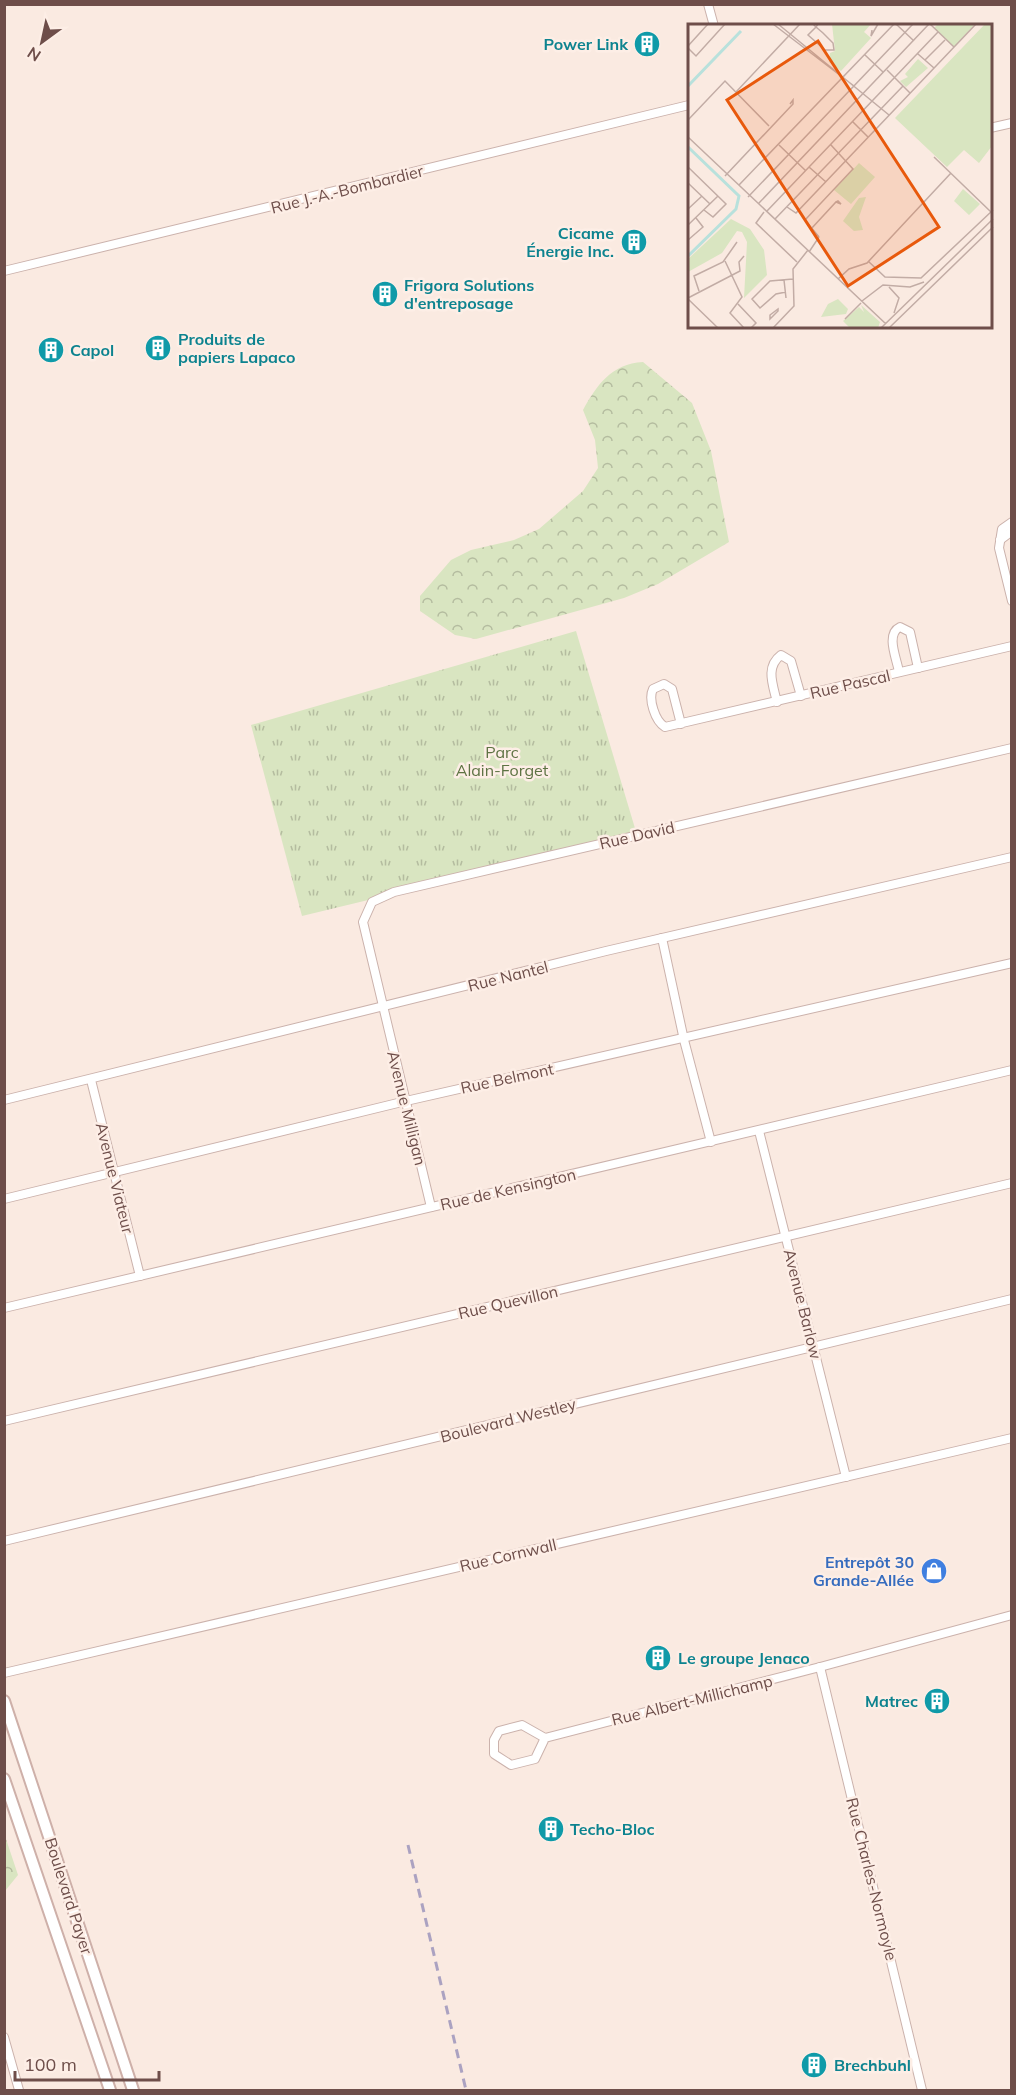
<svg xmlns="http://www.w3.org/2000/svg" width="1016" height="2095" font-family="Mulish,sans-serif">
<style>
.forest{fill:url(#forest-crowns)}
.park{fill:url(#park-tufts)}
.lines{fill:none;stroke-linecap:round;stroke-linejoin:round}
.street-casing{stroke:#cbb2ac;stroke-width:10}
.secondary-casing{stroke:#ceb0a9;stroke-width:14}
.street{stroke:#fff;stroke-width:8}
.secondary{stroke:#fff;stroke-width:10}
.rail{stroke:#aba2c1;stroke-width:3;stroke-dasharray:9 6;stroke-linecap:butt}
.labels{text-anchor:middle;dominant-baseline:central;stroke-width:5;stroke-linejoin:round;paint-order:stroke}
.culture-label{font-size:16px;font-weight:bold;fill:#0d838f;stroke:#fdeee6;text-anchor:start}
.street-label{font-size:16px;fill:#6e4e4a;stroke:#fdeee6}
.park-label{font-size:16px;fill:#5e7343;stroke:#fdeee6}
.shop-label{font-size:16px;font-weight:bold;fill:#366cbe;stroke:#fdeee6;text-anchor:end}
.inset-river{fill:none;stroke:#b8e1dc;stroke-width:3}
.inset-road{fill:none;stroke:#c2aca5;stroke-width:1.5}
.view{fill:#e8590c;fill-opacity:0.15;stroke:#e8590c;stroke-width:3}
.inset-edge{fill:none;stroke:#6e4e4a;stroke-width:3}
</style>
<defs>
<pattern id="forest-crowns" width="20" height="18" patternUnits="userSpaceOnUse" patternTransform="scale(1.5)"><rect width="20" height="18" fill="#d9e5c1"/><path d="M2 6a3 3 0 1 1 6 0M12 15a3 3 0 1 1 6 0" fill="none" stroke="#b4bc9f"/></pattern>
<pattern id="park-tufts" width="24" height="20" patternUnits="userSpaceOnUse" patternTransform="scale(1.5)"><rect width="24" height="20" fill="#d9e5c1"/><path d="M3 7l-1-3M5 7V3M7 7l1-3M15 17l-1-3M17 17v-4M19 17l1-3" fill="none" stroke="#b4bc9f"/></pattern>
</defs>
<rect width="100%" height="100%" fill="#faeae1"/>
<g class="forest">
<path d="M643 362 692 403 711 451 729 542 658 584 624 598 476 639 455 635 420 611V596L451 560 471 550 514 540 539 529 583 491 598 468 595 440 583 410C597 385 611 364 643 362Z"/>
<polygon points="4,1833 18,1875 5,1891 4,1891"/>
</g>
<polygon class="park" points="576,631 637,835 302,916 251,725"/>
<g class="lines">
<defs>
<g id="street">
<polyline points="708,4 714,26"/>
<polyline points="990,128 1012,123"/>
<polyline points="4,271 689,105"/>
<polyline points="1012,522 1002,529 999,548 1012,601"/>
<polyline points="1000,540 1012,531"/>
<path d="M899 672C897 659 885 634 900 627L910 632 918 668"/>
<path d="M777 702C773 685 765 667 781 655L791 661 801 696"/>
<path d="M681 724 672 689 664 684 653 689C648 699 655 721 665 727L1012 646"/>
<polyline points="662,938 684,1040 711,1142"/>
<polyline points="91,1080 140,1276"/>
<polyline points="4,1100 606,951 1012,857"/>
<polyline points="759,1131 846,1477"/>
<polyline points="4,1199 406,1101 1012,963"/>
<polyline points="431,1207 363,922 372,902 394,892 1012,748"/>
<polyline points="4,1308 1012,1070"/>
<polyline points="4,1421 1012,1183"/>
<polyline points="4,1541 1012,1299"/>
<polyline points="820,1667 922,2090"/>
<polyline points="4,1673 1012,1438"/>
<polyline points="545,1738 535,1759 511,1765 494,1754 494,1740 499,1731 522,1725 545,1738 820,1667 1012,1615"/>
<polyline points="4,2037 19,2090"/>
</g>
<g id="secondary">
<polyline points="4,1701 133,2090"/>
<polyline points="4,1779 110,2090"/>
</g>
</defs>
<use href="#street" class="street-casing"/>
<use href="#secondary" class="secondary-casing"/>
<use href="#street" class="street"/>
<use href="#secondary" class="secondary"/>
<polyline class="rail" points="408,1845 466,2090"/>
</g>
<defs>
<symbol id="building-disc" viewBox="-11 -11 22 22"><circle r="9.5" fill="#0f9aa8" stroke="#fdeee6"/><path d="M-4-6H4V6H1V3H-1V6H-4ZM-2.5-4.3h1.7v1.8h-1.7ZM.8-4.3h1.7v1.8H.8ZM-2.5-1h1.7V.8h-1.7ZM.8-1h1.7V.8H.8Z" fill="#fff"/></symbol>
<symbol id="shop-disc" viewBox="-11 -11 22 22"><circle r="9.5" fill="#3f7fe0" stroke="#fdeee6"/><path d="M-5-2.5h2.3a2.7 3.5 0 0 1 5.4 0H5L5.5 6h-11ZM-1.5-2.5h3a1.5 2.3 0 0 0-3 0Z" fill="#fff"/></symbol>
</defs>
<g fill-rule="evenodd">
<use href="#building-disc" x="632" y="29" width="30" height="30"/>
<use href="#building-disc" x="619" y="227" width="30" height="30"/>
<use href="#building-disc" x="370" y="279" width="30" height="30"/>
<use href="#building-disc" x="143" y="333" width="30" height="30"/>
<use href="#building-disc" x="36" y="335" width="30" height="30"/>
<use href="#shop-disc" x="919" y="1556" width="30" height="30"/>
<use href="#building-disc" x="643" y="1643" width="30" height="30"/>
<use href="#building-disc" x="922" y="1686" width="30" height="30"/>
<use href="#building-disc" x="536" y="1814" width="30" height="30"/>
<use href="#building-disc" x="799" y="2050" width="30" height="30"/>
</g>
<g class="labels">
<g class="culture-label">
<text x="628" y="44" text-anchor="end">Power Link</text>
<text x="614" y="233" text-anchor="end">Cicame<tspan x="614" dy="18">Énergie Inc.</tspan></text>
<text x="404" y="285">Frigora Solutions<tspan x="404" dy="18">d'entreposage</tspan></text>
<text x="178" y="339">Produits de<tspan x="178" dy="18">papiers Lapaco</tspan></text>
<text x="70" y="350">Capol</text>
<text x="678" y="1658">Le groupe Jenaco</text>
<text x="918" y="1701" text-anchor="end">Matrec</text>
<text x="570" y="1829">Techo-Bloc</text>
<text x="834" y="2065">Brechbuhl</text>
</g>
<g class="street-label">
<text transform="translate(347 189) rotate(-14)">Rue J.-A.-Bombardier</text>
<text transform="translate(850 684) rotate(-13)">Rue Pascal</text>
<text transform="translate(637 835) rotate(-13)">Rue David</text>
<text transform="translate(508 976) rotate(-14)">Rue Nantel</text>
<text transform="translate(507 1078) rotate(-12)">Rue Belmont</text>
<text transform="translate(407 1108) rotate(76)">Avenue Milligan</text>
<text transform="translate(115 1178) rotate(76)">Avenue Viateur</text>
<text transform="translate(508 1189) rotate(-13)">Rue de Kensington</text>
<text transform="translate(508 1302) rotate(-13)">Rue Quevillon</text>
<text transform="translate(803 1304) rotate(76)">Avenue Barlow</text>
<text transform="translate(508 1420) rotate(-14)">Boulevard Westley</text>
<text transform="translate(508 1555) rotate(-13)">Rue Cornwall</text>
<text transform="translate(692 1700) rotate(-14)">Rue Albert-Millichamp</text>
<text transform="translate(872 1879) rotate(76)">Rue Charles-Normoyle</text>
<text transform="translate(69 1896) rotate(72)">Boulevard Payer</text>
</g>
<g class="park-label">
<text x="502" y="752">Parc<tspan x="502" dy="18">Alain-Forget</tspan></text>
</g>
<g class="shop-label">
<text x="914" y="1562">Entrepôt 30<tspan x="914" dy="18">Grande-Allée</tspan></text>
</g>
</g>
<g transform="translate(688 24)">
<rect width="304" height="304" fill="#faeae1"/>
<path d="M173 281 192 298 190 304H162L155 297 171 283 176 288Z" fill="#d9e5c1"/>
<path d="M144 0H183L176 8 183 14 153 47 141 38 142 29 147 27ZM297 0H304V122L291 139 276 126 259 143 207 94ZM230 35 240 44 218 63 212 57 220 53 217 50ZM275 165 292 180 281 191 266 177ZM178 173 171 193 175 206 166 207 155 197 171 174ZM150 275 160 285 158 290 133 293 140 280Z" fill="#d9e5c1"/>
<path d="M250 0H287L266 23 246 4ZM171 139 187 153 163 180 146 166ZM43 195 62 205 76 226 79 251 56 274 59 218 54 208 49 207 34 229 0 248V235Z" fill="#d9e5c1"/>
<path class="inset-river" d="M0 62 53 7M0 123 51 172 48 185 0 232"/>
<path class="inset-road" d="M85 0 166 62M90 0 201 91M125 0 128 3 135 9 145 19 146 26H137L120 11 128 3 130 0M208 0 226 17M242 0 266 23M184 6 183 12 190 0M0 22 20 0M0 24 8 32 37 0M230 30 246 44M177 31 195 48M237 36 257 16M199 46 222 69M48 68 112 0M0 96 37 57 81 102M165 98 180 113M0 113 198 300M91 121 118 147M246 133 303 188M0 143 38 180 25 193 16 186M121 143 138 158M37 152 105 80V76L102 80M0 159 22 180M51 161 206 0M60 173 225 0M71 179 241 0M99 183 108 189 288 0M0 185 14 172M79 187 250 8M76 188 68 199 109 238M87 195 215 62M0 201 30 172M123 205 148 178 153 180 150 177 148 178M131 213 117 196 165 145 143 121M0 216 15 203 8 194M121 228 131 213M37 237 54 273 42 289 56 304M180 237 197 253 233 254 305 186M150 255 161 245 179 239 263 149M96 256 98 274M201 263 211 274 206 289M11 267 6 252 35 238 49 218M98 268 88 270 72 284 64 275 82 257 105 255M0 274 52 247 51 238 56 232M0 275 30 304M174 277 195 261 222 263 236 258M50 280 68 299 63 304M90 285V287L82 295V291ZM157 295 173 279M85 304 106 282 105 245 120 226M193 304 305 195M201 304 305 203"/>
<path class="view" d="M130 17 251 203 160 262 39 76Z"/>
<rect width="304" height="304" class="inset-edge"/>
</g>
<rect width="1016" height="2095" fill="none" stroke="#6e4e4a" stroke-width="12"/>
<g transform="translate(42 42) rotate(213)" stroke="#fdeee6" stroke-width="4.5" paint-order="stroke">
<path d="M0-4.5L10 22L0 15L-10 22Z" fill="#6e4e4a"/>
<text y="-9" font-size="16" font-weight="bold" text-anchor="middle" fill="#6e4e4a">N</text>
</g>
<path d="M15 2071v9h144v-9" fill="none" stroke="#6e4e4a" stroke-width="3"/>
<text x="24" y="2071" font-size="18" fill="#6e4e4a" stroke="#fdeee6" stroke-width="4.5" paint-order="stroke">100 m</text>
</svg>
